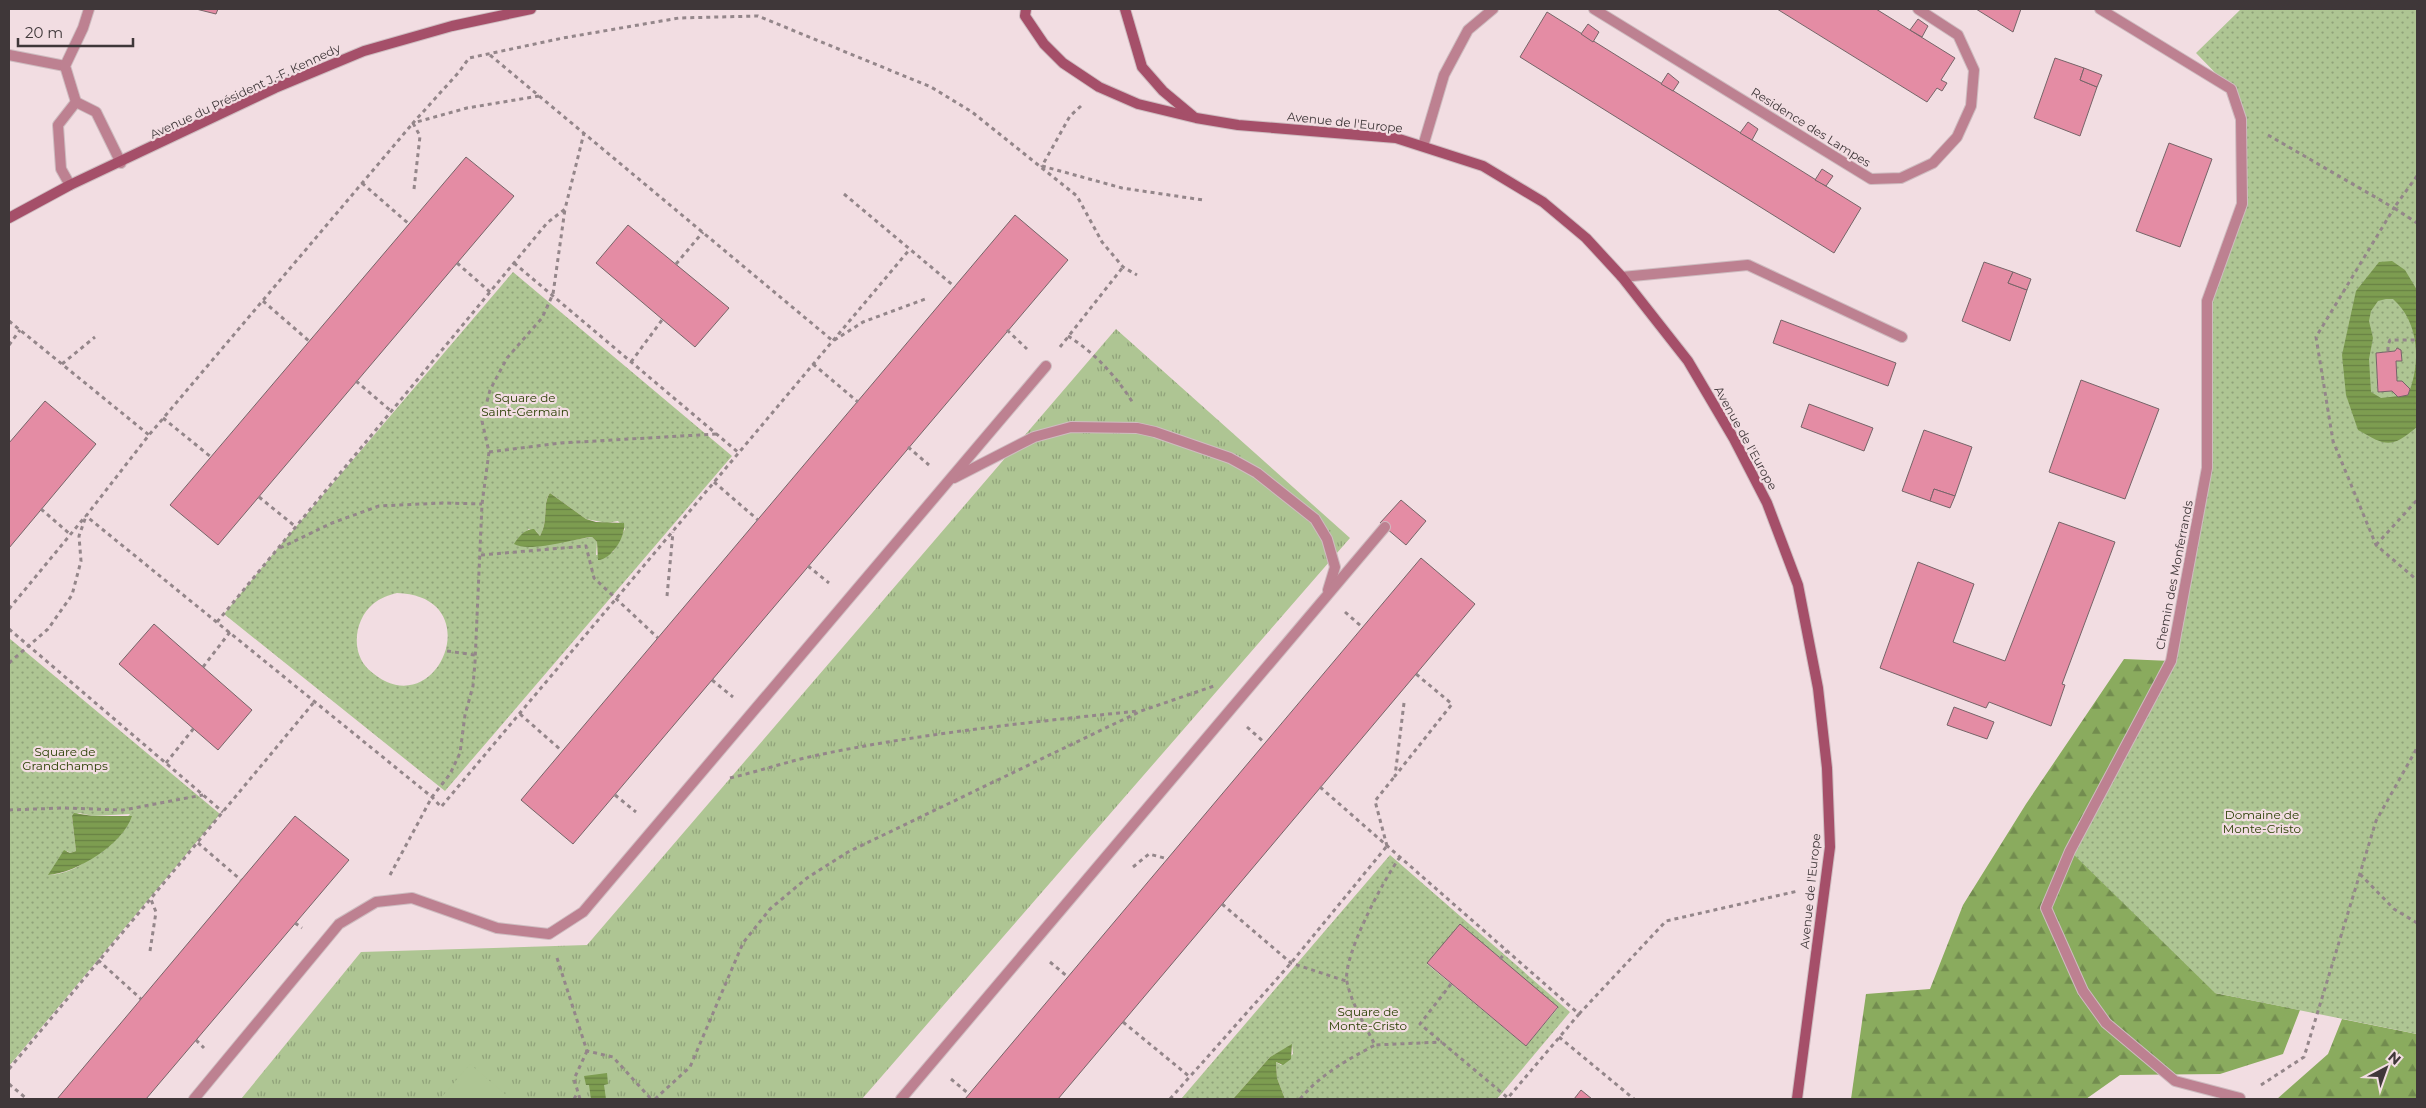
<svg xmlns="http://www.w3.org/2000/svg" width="2426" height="1108" font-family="Montserrat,sans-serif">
<defs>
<pattern id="grass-tufts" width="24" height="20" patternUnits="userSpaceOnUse" patternTransform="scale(1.25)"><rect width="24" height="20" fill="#aec593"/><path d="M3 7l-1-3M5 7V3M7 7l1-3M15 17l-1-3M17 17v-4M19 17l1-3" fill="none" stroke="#8fa179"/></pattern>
<pattern id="forest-firs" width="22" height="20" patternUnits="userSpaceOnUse" patternTransform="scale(1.25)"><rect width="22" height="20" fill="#8aab5e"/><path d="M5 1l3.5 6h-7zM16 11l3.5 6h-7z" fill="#728c4f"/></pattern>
<pattern id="garden-dots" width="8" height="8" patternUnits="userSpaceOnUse" patternTransform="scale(1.25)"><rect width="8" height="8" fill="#aec593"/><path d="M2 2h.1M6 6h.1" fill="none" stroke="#8fa179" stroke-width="1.8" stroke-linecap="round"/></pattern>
<pattern id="water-rules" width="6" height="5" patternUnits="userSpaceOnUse" patternTransform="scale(1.25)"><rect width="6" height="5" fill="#7d9d50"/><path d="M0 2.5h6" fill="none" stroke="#688143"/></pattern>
</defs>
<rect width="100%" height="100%" fill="#f2dde2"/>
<polygon fill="url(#grass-tufts)" points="1116,329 1350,538 862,1099 241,1099 361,952 587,945"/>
<g fill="url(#forest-firs)">
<polygon points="2124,659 2171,661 2215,993 2300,1010 2283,1054 2220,1074 2120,1075 2086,1099 1851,1099 1866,994 1930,989 1963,905 2026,804"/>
<polygon points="2342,1019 2417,1034 2417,1099 2277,1099 2328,1054"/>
</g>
<g fill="url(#garden-dots)" fill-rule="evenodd">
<path d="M 2241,9 L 2417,9 L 2417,1034 L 2215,993 L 2070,851 L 2171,661 L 2207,468 L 2207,301 L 2242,204 L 2241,120 L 2231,89 L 2196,53 ZM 2396,348 L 2401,350 L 2396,361 L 2397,381 L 2402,381 L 2410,389 L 2408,395 L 2398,397 L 2392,391 L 2378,392 L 2376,353 L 2395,351 Z"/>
<path d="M 513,272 L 732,456 L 445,791 L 224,614 L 277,549 ZM 550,493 L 586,519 L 607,523 L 618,521 L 625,529 L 613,552 L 596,555 L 597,542 L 592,537 L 554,543 L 524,533 L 529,529 L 536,531 L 540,536 C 549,520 542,503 550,493 ZM 397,593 C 493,596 435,732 368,669 C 350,651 355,619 373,604 C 380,598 389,595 397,593 Z"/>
<path d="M 9,638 L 220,814 L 9,1066 ZM 79,813 L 93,816 L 130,814 C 106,842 88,872 49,875 L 67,851 L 70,853 L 76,851 L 72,816 Z"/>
<path d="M 1390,855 L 1570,1012 L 1497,1099 L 1285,1099 L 1277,1078 L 1276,1062 L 1281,1065 L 1293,1054 L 1292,1045 L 1270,1057 L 1233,1099 L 1181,1099 ZM 1460,925 L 1558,1008 L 1526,1046 L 1427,964 Z"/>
</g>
<polygon fill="#aec593" points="470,1064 511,1099 440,1099"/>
<g fill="url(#water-rules)" fill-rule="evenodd">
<path d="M 2392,261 L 2405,270 L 2417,290 L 2417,427 C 2391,449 2386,446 2358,430 L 2346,395 L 2342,355 L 2356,291 L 2379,262 ZM 2386,299 L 2393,299 C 2420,323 2421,364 2408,395 L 2381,398 L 2371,392 L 2369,359 L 2373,338 L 2369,321 L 2371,311 L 2378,301 Z"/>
<path d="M 550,493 L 586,519 L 596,522 L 624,523 C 626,536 612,559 598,560 L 597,542 L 592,537 C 573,539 529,553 514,544 C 518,537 526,528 534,529 L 540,536 C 549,520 542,504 550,493 Z"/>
<path d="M 74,813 L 93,816 L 132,816 C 123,844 77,873 48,875 L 64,850 L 70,853 L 76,851 L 72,816 Z"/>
<polygon points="1292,1044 1291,1059 1283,1065 1276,1062 1277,1078 1285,1099 1233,1099 1270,1057"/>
<polygon points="607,1073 608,1084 604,1085 606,1099 591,1099 589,1085 586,1085 584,1076"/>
</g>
<g fill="#e48ca4" stroke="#766468">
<polygon points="196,9 218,9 216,14"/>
<polygon points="1777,9 1876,9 1955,58 1941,80 1947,83 1942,91 1937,88 1927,102"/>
<polygon points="1976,9 2021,9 2013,32"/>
<polygon points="1547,12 1861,208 1834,253 1520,57"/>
<polygon points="1918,19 1928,26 1922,37 1910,30"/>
<polygon points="1588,24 1599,32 1593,42 1581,34"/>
<polygon points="2055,58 2084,68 2080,80 2097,87 2080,136 2034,118"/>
<polygon points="2084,68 2102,75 2097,87 2080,80"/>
<polygon points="1668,73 1679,82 1673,91 1661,84"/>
<polygon points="1748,122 1758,129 1752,140 1740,133"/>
<polygon points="2169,143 2212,159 2180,247 2136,231"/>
<polygon points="466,157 514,196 218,545 170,505"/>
<polygon points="1822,169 1833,176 1826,186 1815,180"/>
<polygon points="1015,215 1068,260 573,844 521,800"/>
<polygon points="628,225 729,308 695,347 596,263"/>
<polygon points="1984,262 2013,272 2008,283 2027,290 2010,341 1962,321"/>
<polygon points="2013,272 2031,279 2027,290 2008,283"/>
<polygon points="1781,320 1896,363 1888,386 1773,343"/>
<polygon points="2397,348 2401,350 2402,361 2396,361 2397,381 2402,381 2410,389 2408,395 2398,397 2392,391 2378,392 2376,353 2395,351"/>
<polygon points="2081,380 2159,409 2125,499 2049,472"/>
<polygon points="45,401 96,444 9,548 9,443"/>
<polygon points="1809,404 1873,428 1864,451 1801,427"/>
<polygon points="1924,430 1972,447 1955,496 1934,489 1930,501 1902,491"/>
<polygon points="1934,489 1955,496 1950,508 1930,501"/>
<polygon points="1401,500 1426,521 1406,545 1380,523"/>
<polygon points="2059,522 2115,542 2062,684 2065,685 2051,726 1989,702 1986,708 1880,668 1918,562 1974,584 1953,642 2005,661"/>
<polygon points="1421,558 1475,604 1058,1099 965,1099"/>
<polygon points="154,624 252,710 218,750 119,664"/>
<polygon points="1954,707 1994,722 1987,739 1947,725"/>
<polygon points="295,816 349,860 146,1099 57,1099"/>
<polygon points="1460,924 1558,1007 1526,1046 1427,963"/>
<polygon points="1581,1090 1592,1099 1574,1099"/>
</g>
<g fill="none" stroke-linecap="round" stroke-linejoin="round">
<g stroke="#cebcc0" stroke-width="12">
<g id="lane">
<polyline points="1594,9 1871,179 1901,178 1933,163 1957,137 1971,106 1974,70 1958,35 1918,9"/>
<polyline points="2100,9 2231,89 2241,119 2242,204 2207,301 2207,468 2171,661 2070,851 2046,908 2083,991 2106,1023 2175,1081 2240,1098"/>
<polyline points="1423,146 1444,75 1468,30 1493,9"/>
<polyline points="1622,277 1748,265 1902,337"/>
<polyline points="954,478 1034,437 1071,427 1137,428 1155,432 1230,458 1257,473 1315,519 1327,539 1335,567 1328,590"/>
<polyline points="194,1099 339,924 376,902 412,898 497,928 549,934 583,912 1046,366"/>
<polyline points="901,1099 1385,527"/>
</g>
</g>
<g stroke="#cebcc0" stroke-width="12">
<g id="street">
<polyline points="9,55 65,66"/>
<polyline points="76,102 65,66 83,28 89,9"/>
<polyline points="70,185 61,169 58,125 76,102 96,112 121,163"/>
</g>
</g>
<g stroke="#cebcc0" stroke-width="12">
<g id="secondary">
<polyline points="1026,9 1025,16 1044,44 1063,63 1099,87 1138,104 1196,118 1238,125 1396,138 1483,166 1543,202 1586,238 1622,277 1688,361 1734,439 1767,503 1798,585 1818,688 1827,768 1830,847 1797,1099"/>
<polyline points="1125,9 1142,67 1163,91 1193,116"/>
<polyline points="9,218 70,185 275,88 364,51 452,26 531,9"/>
</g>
</g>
<g stroke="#94868a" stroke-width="3" stroke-dasharray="4 4" stroke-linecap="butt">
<polyline points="490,55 833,341 863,322 928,298"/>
<polyline points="539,96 467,108 413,123 459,72 469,58 563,38 679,18 758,16 931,87 972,112 1077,196 1102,242 1123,267 1137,275"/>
<polyline points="1081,106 1070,116 1042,166 1122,188 1203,200"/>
<polyline points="2268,135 2394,208 2316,337 2333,441 2376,545 2417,580"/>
<polyline points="2417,176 2394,208 2417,223"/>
<polyline points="362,183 409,224"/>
<polyline points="414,189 420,136 413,123 149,435 86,516 432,797 441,807 910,249"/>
<polyline points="844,194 955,287"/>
<polyline points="457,263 490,292"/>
<polyline points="514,263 739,453"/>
<polyline points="676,264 703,232"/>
<polyline points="263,301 309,341"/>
<polyline points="9,321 149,435"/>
<polyline points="1007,330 1027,349"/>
<path d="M 1068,336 C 1095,353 1116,376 1133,403"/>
<polyline points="9,345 20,330"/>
<polyline points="1060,347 1123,267"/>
<polyline points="2388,351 2388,345 2390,340 2417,340"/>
<polyline points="631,362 662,320"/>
<polyline points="62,364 95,337"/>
<polyline points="813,364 858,402"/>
<polyline points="356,381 391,411"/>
<polyline points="163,418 211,457"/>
<polyline points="908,447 929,465"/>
<polyline points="489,452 561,443 716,434"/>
<polyline points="714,482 758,520"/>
<polyline points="259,497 296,527"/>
<polyline points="41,509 71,535"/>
<polyline points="2376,545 2417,500"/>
<polyline points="280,548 332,523 379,506 443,503 482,504"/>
<polyline points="481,555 586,546 594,578 658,638"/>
<polyline points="808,566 829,583"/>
<polyline points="667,596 673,532"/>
<polyline points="9,609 84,518"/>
<polyline points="1345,612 1362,627"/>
<polyline points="217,622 547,223 565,209 584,133"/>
<polyline points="9,629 223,812"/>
<polyline points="447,651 475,655"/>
<polyline points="9,663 48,629 72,595 81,561 79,536 86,516"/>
<polyline points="203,667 230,632"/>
<polyline points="712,680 733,697"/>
<polyline points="1404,703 1395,776 1452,704 1416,674"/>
<polyline points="520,714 562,751"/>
<polyline points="1247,727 1265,743"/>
<polyline points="166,763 194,728"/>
<path d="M 730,778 C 760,771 789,761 818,755 C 924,733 1031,722 1138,711"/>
<polyline points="1320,787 1579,1014 1507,1099"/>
<polyline points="615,795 636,812"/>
<polyline points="9,810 63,808 123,810 203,795"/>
<polyline points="198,843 241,880"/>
<polyline points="1387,846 1375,801 1395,776"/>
<path d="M 1400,857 C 1384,879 1342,957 1347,982 C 1352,1005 1365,1025 1375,1045 L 1442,1042"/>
<polyline points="1133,867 1149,854 1168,859"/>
<polyline points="2360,874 2394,909 2417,923"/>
<polyline points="390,875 432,797 450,774 460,753 465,715 473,686 475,662 482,504 489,452 482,421 490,390 507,358 542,318 553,294 565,209"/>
<polyline points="1222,904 1291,963 1346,981"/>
<polyline points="295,923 302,928"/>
<polyline points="150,951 156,912 150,897"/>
<polyline points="557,958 587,1051 613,1057 651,1099"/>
<polyline points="1500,959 1507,951"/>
<polyline points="98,960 141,999"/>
<polyline points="1050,962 1068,977"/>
<polyline points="1451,984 1420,1024 1508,1098"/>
<polyline points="1579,1014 1666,921 1798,891"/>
<polyline points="1123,1022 1190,1077"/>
<polyline points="1559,1037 1634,1099"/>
<polyline points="196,1040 204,1048"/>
<polyline points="9,1069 315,701"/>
<polyline points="951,1079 969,1094"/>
<polyline points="9,1084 27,1099"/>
<polyline points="2261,1085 2304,1057 2376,821 2417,748"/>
<polyline points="574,1099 578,1092"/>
<polyline points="580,1099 574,1079 587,1051"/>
<polyline points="655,1099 690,1067 743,943 770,909 807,878 848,852 1141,711 1217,685"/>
<polyline points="1170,1099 1291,963 1387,846"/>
<path d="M 1300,1099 C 1321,1074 1347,1060 1375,1045"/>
</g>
<use href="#lane" stroke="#bd8191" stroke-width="10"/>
<use href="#street" stroke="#bd8191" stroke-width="10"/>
<use href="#secondary" stroke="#a54f69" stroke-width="10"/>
</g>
<g text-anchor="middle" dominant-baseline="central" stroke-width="4.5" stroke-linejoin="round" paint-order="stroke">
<g font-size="12" fill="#3f3739" stroke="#f2dde2">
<text transform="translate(245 91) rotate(-25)">Avenue du Président J.-F. Kennedy</text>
<text transform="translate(1345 122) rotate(6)">Avenue de l'Europe</text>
<text transform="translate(1811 127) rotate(32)">Residence des Lampes</text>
<text transform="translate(1746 438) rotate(61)">Avenue de l'Europe</text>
<text transform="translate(2174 575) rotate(-79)">Chemin des Monferrands</text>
<text transform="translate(1810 891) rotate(-84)">Avenue de l'Europe</text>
</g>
<g font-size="12" fill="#293e02" stroke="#f2dde2">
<text x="525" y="397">Square de<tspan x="525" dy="14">Saint-Germain</tspan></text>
<text x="65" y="751">Square de<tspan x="65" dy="14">Grandchamps</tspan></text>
<text x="2262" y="814">Domaine de<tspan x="2262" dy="14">Monte-Cristo</tspan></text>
<text x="1368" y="1011">Square de<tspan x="1368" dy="14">Monte-Cristo</tspan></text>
</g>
</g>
<rect width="2426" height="1108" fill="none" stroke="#3f3739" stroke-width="20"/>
<g transform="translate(2386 1068) rotate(41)" stroke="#f2dde2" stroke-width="4" paint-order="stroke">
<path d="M0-4L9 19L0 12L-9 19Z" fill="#3f3739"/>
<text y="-8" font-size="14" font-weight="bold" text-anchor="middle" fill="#3f3739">N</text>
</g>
<path d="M18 38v8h115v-8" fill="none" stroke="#3f3739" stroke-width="2.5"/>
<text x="25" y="38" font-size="15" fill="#3f3739" stroke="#f2dde2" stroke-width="4" paint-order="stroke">20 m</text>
</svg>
